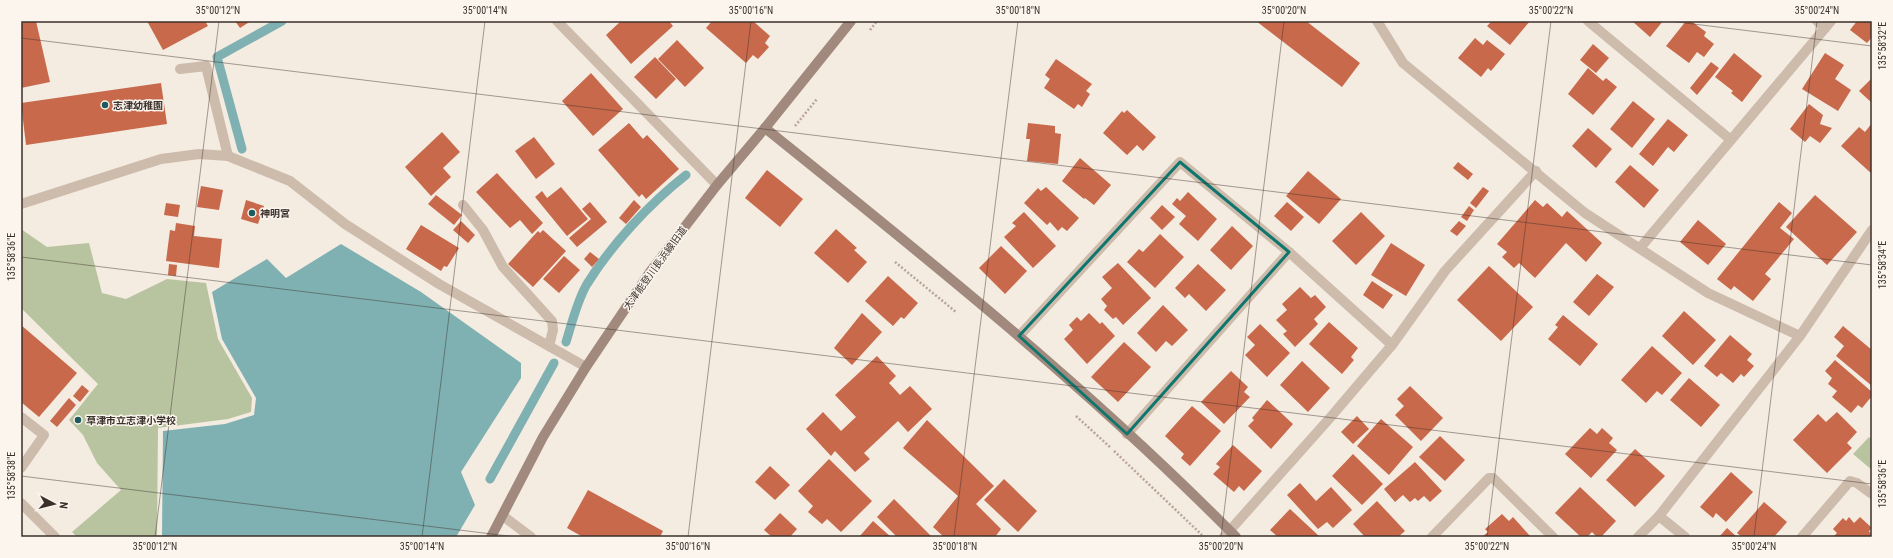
<svg xmlns="http://www.w3.org/2000/svg" width="1893" height="558" font-family="'Roboto Condensed','Noto Sans JP',sans-serif">
<rect width="100%" height="100%" fill="#f4ebe1"/>
<g fill="#b8c4a0">
<polygon points="21,229 47,247 89,243 102,293 126,299 167,279 206,283 218,339 252,398 251,412 228,419 158,428 157,537 77,537 72,532 121,490 97,463 83,435 69,420 98,384 21,308"/>
<polygon points="1869,437 1872,440 1872,470 1853,454"/>
</g>
<polygon fill="#7fb0b2" points="341,244 421,292 521,363 521,378 461,472 475,505 456,537 162,537 163,431 225,424 254,415 256,398 222,339 212,292 267,259 286,278"/>
<g fill="none" stroke-linecap="round" stroke-linejoin="round">
<g stroke="#7fb0b2" stroke-width="9">
<polyline points="242,149 217,57 282,21"/>
<path d="M 566,342 C 572,323 577,301 587,284 C 612,244 649,204 686,175"/>
<polyline points="490,479 554,363"/>
</g>
</g>
<g fill="#c8694b">
<polygon points="21,21 36,21 50,82 21,88"/>
<polygon points="147,21 205,21 208,26 163,50"/>
<polygon points="235,21 251,21 240,28"/>
<polygon points="621,21 669,21 673,26 631,64 606,35"/>
<polygon points="712,21 753,21 770,36 765,43 769,47 758,59 753,55 746,63 706,28"/>
<polygon points="1256,21 1306,21 1360,63 1342,87"/>
<polygon points="1492,21 1530,21 1510,45 1487,26"/>
<polygon points="1632,21 1663,21 1650,37"/>
<polygon points="1686,21 1691,21 1706,32 1704,36 1714,44 1704,57 1697,52 1689,63 1666,46"/>
<polygon points="1857,21 1872,21 1872,37 1867,43 1850,30"/>
<polygon points="1475,38 1483,45 1487,40 1505,54 1491,71 1488,68 1481,77 1458,58"/>
<polygon points="677,40 704,68 685,87 658,59"/>
<polygon points="1593,44 1609,58 1596,73 1580,60"/>
<polygon points="1734,53 1762,76 1742,102 1731,93 1733,91 1715,77"/>
<polygon points="1825,53 1844,65 1835,79 1851,90 1838,111 1802,89"/>
<polygon points="655,57 676,79 656,99 634,77"/>
<polygon points="1056,59 1092,84 1086,91 1090,94 1082,107 1078,104 1074,109 1044,88 1050,79 1045,75"/>
<polygon points="1711,62 1719,68 1697,95 1690,88"/>
<polygon points="1588,68 1603,81 1606,78 1617,87 1593,115 1568,94"/>
<polygon points="591,73 623,109 593,136 562,101"/>
<polygon points="1872,78 1872,103 1859,91"/>
<polygon points="161,83 167,124 26,145 21,103"/>
<polygon points="1633,101 1655,119 1632,148 1610,129"/>
<polygon points="1809,104 1823,115 1820,124 1832,128 1820,143 1810,136 1805,142 1790,129"/>
<polygon points="1127,110 1156,137 1143,151 1137,145 1127,155 1103,133 1122,111 1124,113"/>
<polygon points="1668,119 1688,135 1674,152 1668,147 1653,166 1639,154"/>
<polygon points="629,123 643,139 647,135 679,169 646,199 642,194 639,197 598,150"/>
<polygon points="1028,123 1055,126 1055,133 1061,134 1058,164 1027,161 1030,139 1026,139"/>
<polygon points="1872,123 1872,174 1841,146 1859,127 1865,132"/>
<polygon points="1588,128 1612,149 1596,168 1572,146"/>
<polygon points="442,132 460,152 443,168 451,177 431,196 405,167"/>
<polygon points="534,137 555,164 536,179 515,151"/>
<polygon points="1080,158 1111,185 1094,205 1085,198 1084,199 1062,181"/>
<polygon points="1458,162 1473,174 1468,180 1453,168"/>
<polygon points="1630,165 1659,190 1644,208 1615,182"/>
<polygon points="767,170 803,199 780,227 745,198"/>
<polygon points="1308,171 1341,199 1319,224 1286,196"/>
<polygon points="497,173 543,223 532,234 520,220 510,228 476,192"/>
<polygon points="201,186 223,190 219,210 197,207"/>
<polygon points="561,187 588,219 567,236 535,197 542,191 547,198"/>
<polygon points="1046,187 1079,218 1067,231 1062,227 1058,231 1050,222 1047,225 1024,203 1038,188 1041,191"/>
<polygon points="1483,187 1489,191 1476,208 1470,203"/>
<polygon points="1188,192 1217,219 1198,241 1179,224 1186,216 1172,204 1177,198 1180,201"/>
<polygon points="436,195 462,215 454,225 428,204"/>
<polygon points="1815,195 1857,232 1827,265 1786,227"/>
<polygon points="246,200 264,206 258,224 241,219"/>
<polygon points="634,200 641,207 626,224 619,218"/>
<polygon points="1535,200 1543,207 1547,203 1562,217 1567,211 1602,243 1586,262 1566,243 1535,278 1519,263 1514,268 1502,257 1507,252 1497,244"/>
<polygon points="590,202 607,222 577,247 569,238 591,219 582,209"/>
<polygon points="1287,202 1304,217 1291,231 1274,216"/>
<polygon points="1779,202 1792,213 1780,228 1794,239 1765,274 1771,279 1753,301 1734,286 1731,290 1717,279"/>
<polygon points="166,203 180,205 178,217 164,215"/>
<polygon points="1162,205 1175,217 1162,230 1150,218"/>
<polygon points="1469,206 1474,210 1467,221 1461,217"/>
<polygon points="1024,212 1056,246 1033,268 1004,237 1016,226 1012,223"/>
<polygon points="1361,212 1385,236 1356,265 1332,241"/>
<polygon points="1698,220 1726,244 1708,265 1680,242"/>
<polygon points="461,221 475,235 468,243 453,230"/>
<polygon points="1459,221 1466,226 1457,236 1450,231"/>
<polygon points="176,223 195,226 194,236 222,239 219,268 166,261 170,230 175,231"/>
<polygon points="421,225 459,248 447,267 444,266 441,271 406,249"/>
<polygon points="1232,226 1253,246 1231,270 1210,250"/>
<polygon points="836,229 857,248 854,250 867,262 848,283 814,253"/>
<polygon points="543,230 566,251 533,287 508,264 538,231 540,233"/>
<polygon points="1160,234 1184,257 1155,288 1127,262 1139,249 1143,252"/>
<polygon points="1391,243 1425,265 1406,296 1371,275"/>
<polygon points="1001,246 1027,271 1005,294 979,268"/>
<polygon points="590,252 599,259 592,267 584,259"/>
<polygon points="564,256 580,270 559,293 543,279"/>
<polygon points="1118,263 1151,298 1123,325 1116,317 1113,319 1104,310 1107,306 1101,299 1112,288 1102,277"/>
<polygon points="169,264 177,265 176,276 168,275"/>
<polygon points="1198,264 1226,290 1206,311 1189,294 1185,298 1175,288"/>
<polygon points="1489,266 1533,307 1501,341 1457,300"/>
<polygon points="1597,274 1614,287 1589,316 1573,302"/>
<polygon points="888,276 918,303 904,319 901,317 893,326 865,301"/>
<polygon points="1372,281 1393,295 1383,309 1363,295"/>
<polygon points="1300,287 1311,298 1315,295 1326,307 1314,319 1318,324 1295,347 1283,334 1287,331 1276,320 1287,310 1282,304"/>
<polygon points="1163,305 1188,330 1172,346 1166,341 1156,352 1137,333"/>
<polygon points="1684,311 1716,340 1693,365 1662,336"/>
<polygon points="862,313 882,332 852,365 834,348"/>
<polygon points="1089,313 1100,324 1102,322 1115,336 1087,364 1064,339 1073,330 1069,325 1077,317 1081,321"/>
<polygon points="1563,315 1598,344 1580,366 1548,339 1558,327 1555,325"/>
<polygon points="1329,322 1358,348 1351,357 1354,360 1342,374 1309,344"/>
<polygon points="1260,324 1290,353 1267,377 1245,355 1255,345 1247,337"/>
<polygon points="21,325 77,373 39,417 21,402"/>
<polygon points="1843,326 1872,350 1872,386 1836,356 1844,346 1834,337"/>
<polygon points="1730,335 1752,354 1747,360 1754,366 1744,377 1741,374 1733,383 1721,373 1717,377 1704,366"/>
<polygon points="1124,342 1151,367 1118,402 1091,377"/>
<polygon points="1652,346 1682,373 1662,395 1657,391 1646,403 1621,380"/>
<polygon points="877,356 896,376 889,383 900,395 910,386 932,409 908,432 898,421 864,453 870,459 855,472 835,451 831,456 806,429 823,412 841,431 856,417 835,395"/>
<polygon points="1835,360 1872,392 1872,396 1862,408 1858,405 1851,413 1832,397 1837,391 1828,384 1832,378 1825,371"/>
<polygon points="1302,361 1330,388 1308,412 1280,385"/>
<polygon points="1231,371 1248,387 1244,392 1250,397 1224,424 1201,402"/>
<polygon points="1689,378 1720,405 1701,427 1670,400"/>
<polygon points="82,385 89,391 80,402 73,396"/>
<polygon points="1410,386 1443,418 1421,441 1395,415 1404,406 1397,399"/>
<polygon points="69,398 76,405 57,427 50,421"/>
<polygon points="1267,400 1293,424 1271,449 1248,426 1254,420 1252,418"/>
<polygon points="1192,406 1221,431 1190,466 1181,458 1184,454 1165,436"/>
<polygon points="1837,412 1857,432 1847,443 1852,448 1827,473 1793,440 1818,414 1826,422"/>
<polygon points="1357,416 1369,429 1353,444 1341,432"/>
<polygon points="1381,419 1413,447 1389,475 1357,446"/>
<polygon points="927,420 994,486 976,504 1001,529 995,537 944,537 933,527 958,496 903,448"/>
<polygon points="1590,428 1597,434 1602,428 1613,438 1609,443 1617,450 1591,478 1565,454"/>
<polygon points="1440,436 1465,460 1445,481 1419,457"/>
<polygon points="1233,445 1262,471 1244,491 1239,486 1234,492 1213,474 1220,467 1216,464"/>
<polygon points="1635,449 1665,476 1635,507 1606,480"/>
<polygon points="1353,454 1383,484 1362,505 1332,476"/>
<polygon points="829,459 872,501 841,532 827,519 822,524 808,512 813,506 798,491"/>
<polygon points="1415,462 1442,491 1430,502 1424,496 1418,501 1415,498 1410,502 1403,495 1395,502 1384,489"/>
<polygon points="770,466 790,485 775,500 755,482"/>
<polygon points="1731,472 1753,492 1726,522 1716,513 1713,518 1700,507"/>
<polygon points="1004,479 1037,511 1018,532 984,500"/>
<polygon points="1300,483 1316,501 1331,487 1352,510 1333,528 1327,522 1318,529 1287,495"/>
<polygon points="1580,487 1616,521 1601,537 1597,537 1592,532 1587,537 1581,537 1555,513"/>
<polygon points="588,490 663,531 660,537 583,537 567,528"/>
<polygon points="894,499 932,537 897,537 877,517"/>
<polygon points="1377,501 1405,531 1398,537 1365,537 1353,524"/>
<polygon points="1764,502 1787,522 1774,537 1742,537 1737,533"/>
<polygon points="1290,509 1320,537 1278,537 1270,530"/>
<polygon points="780,513 797,529 790,537 772,537 764,530"/>
<polygon points="1502,514 1509,521 1513,517 1530,536 1482,537 1488,532 1485,529"/>
<polygon points="1849,517 1854,523 1860,517 1872,528 1869,531 1872,537 1833,537 1837,533 1833,529 1843,518 1846,521"/>
<polygon points="873,521 891,537 859,537"/>
<polygon points="1727,528 1737,537 1719,537"/>
</g>
<g fill="none" stroke-linecap="round" stroke-linejoin="round">
<g stroke="#b9a596" stroke-width="2.5" stroke-dasharray="2 2" stroke-linecap="butt">
<polyline points="870,30 877,21"/>
<polyline points="795,126 817,99"/>
<polyline points="895,262 956,312"/>
<polyline points="1076,416 1111,448"/>
<polyline points="1114,451 1202,535"/>
</g>
<g stroke="#cdbbac" stroke-width="10">
<polyline points="180,69 206,66 228,156"/>
<polyline points="21,417 44,435 21,468"/>
<polyline points="21,503 55,537"/>
</g>
<g stroke="#cdbbac" stroke-width="10">
<polyline points="557,21 717,185"/>
<polyline points="1377,21 1403,63 1585,213 1708,293 1800,336"/>
<polyline points="1588,21 1731,140"/>
<polyline points="1817,21 1825,28"/>
<polyline points="21,204 161,159 199,154 228,156 290,181 345,224 439,284 586,367"/>
<polyline points="463,205 483,230 503,267 552,321 553,330 549,346"/>
<polyline points="1640,248 1831,21"/>
<polyline points="1019,336 1180,162 1289,252 1392,345"/>
<polyline points="1127,434 1289,252"/>
<polyline points="503,516 531,537"/>
<polyline points="1659,516 1685,537"/>
<polyline points="1224,537 1329,419 1392,345 1445,271 1536,171"/>
<polyline points="1432,537 1489,478 1493,478 1553,537"/>
<polyline points="1638,537 1659,516 1800,336 1872,230"/>
<polyline points="1802,537 1850,481 1857,483 1872,494"/>
</g>
<g stroke="#a18a7d" stroke-width="10">
<path d="M 765,128 C 927,258 1090,389 1236,537"/>
<polyline points="491,537 543,437 586,367 650,272 717,185 765,128 851,21"/>
</g>
</g>
<path fill="none" stroke="#0f766e" stroke-width="3" stroke-linejoin="round" d="M 1180,162 L 1289,252 L 1127,434 L 1019,336 Z"/>
<path fill="none" stroke="#3b302b" stroke-width="1" stroke-opacity="0.45" d="M 1669,21 L 1872,46M 21,38 L 1872,265M 21,257 L 1872,484M 21,476 L 516,537M 155,537 L 219,21M 422,537 L 485,21M 688,537 L 751,21M 954,537 L 1018,21M 1221,537 L 1284,21M 1487,537 L 1551,21M 1754,537 L 1817,21"/>
<g fill="#1f5a5e" stroke="#fbf5ee" stroke-width="1.5">
<circle cx="105" cy="105" r="4"/>
<circle cx="252" cy="213" r="4"/>
<circle cx="78" cy="420" r="4"/>
</g>
<g text-anchor="middle" dominant-baseline="central" stroke-width="3" stroke-linejoin="round" paint-order="stroke">
<g font-size="10" font-weight="bold" fill="#3b302b" stroke="#fbf5ee" text-anchor="start">
<text x="113" y="105">志津幼稚園</text>
<text x="260" y="213">神明宮</text>
<text x="86" y="420">草津市立志津小学校</text>
</g>
<g font-size="10" fill="#3b302b" stroke="#fbf5ee">
<text transform="translate(655 268) rotate(-54)">大津能登川長浜線旧道</text>
</g>
</g>
<rect width="1893" height="558" fill="none" stroke="#fbf5ee" stroke-width="44"/>
<g transform="translate(54 504) rotate(97)" stroke="#fbf5ee" stroke-width="3" paint-order="stroke">
<path d="M0-3L7 15L0 10L-7 15Z" fill="#3b302b"/>
<text y="-6" font-size="11" font-weight="bold" text-anchor="middle" fill="#3b302b">N</text>
</g>
<rect x="22" y="22" width="1849" height="514" fill="none" stroke="#3b302b" stroke-width="1.5"/>
<g font-size="10" text-anchor="middle" fill="#3b302b">
<text x="218" y="14">35°00'12"N</text>
<text x="485" y="14">35°00'14"N</text>
<text x="751" y="14">35°00'16"N</text>
<text x="1018" y="14">35°00'18"N</text>
<text x="1284" y="14">35°00'20"N</text>
<text x="1551" y="14">35°00'22"N</text>
<text x="1817" y="14">35°00'24"N</text>
<text transform="translate(1882 46) rotate(-90)" y="4">135°58'32"E</text>
<text transform="translate(11 257) rotate(-90)" y="4">135°58'36"E</text>
<text transform="translate(1882 265) rotate(-90)" y="4">135°58'34"E</text>
<text transform="translate(11 476) rotate(-90)" y="4">135°58'38"E</text>
<text transform="translate(1882 484) rotate(-90)" y="4">135°58'36"E</text>
<text x="155" y="550">35°00'12"N</text>
<text x="422" y="550">35°00'14"N</text>
<text x="688" y="550">35°00'16"N</text>
<text x="955" y="550">35°00'18"N</text>
<text x="1221" y="550">35°00'20"N</text>
<text x="1487" y="550">35°00'22"N</text>
<text x="1754" y="550">35°00'24"N</text>
</g>
</svg>
